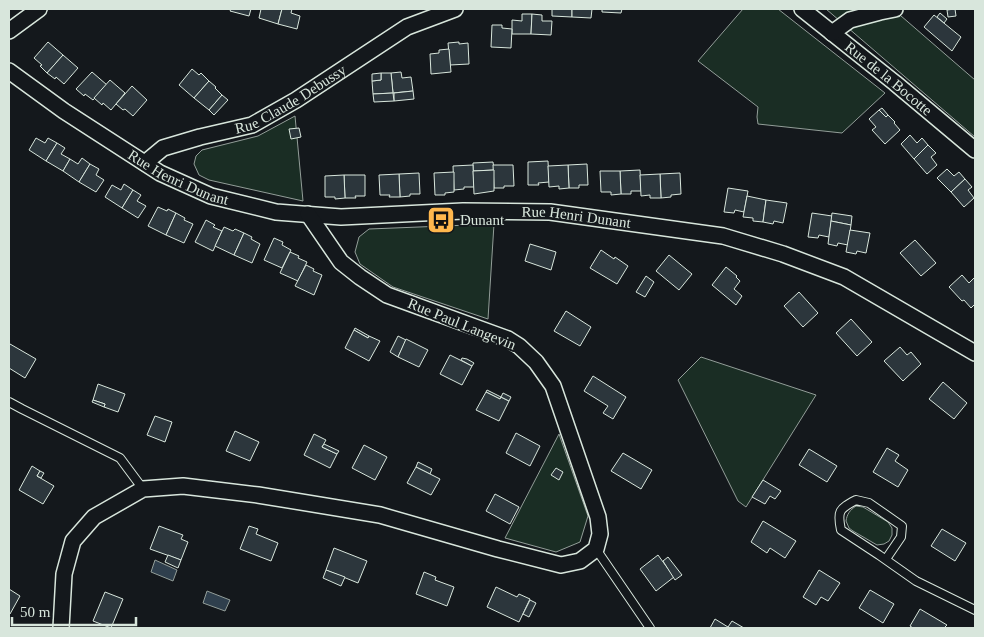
<svg xmlns="http://www.w3.org/2000/svg" width="984" height="637" font-family="'Times New Roman',serif">
<rect width="100%" height="100%" fill="#14181c"/>
<g fill="#1a2d24" stroke="#939e99">
<polygon points="743,9 778,9 885,93 842,133 758,124 757,117 758,107 698,61"/>
<polygon points="826,9 893,9 975,80 975,137"/>
<polygon points="295,116 303,201 209,180 199,175 194,164 196,156 202,150 258,136"/>
<polygon points="494,224 488,319 393,287 360,264 355,252 359,237 369,229"/>
<polygon points="701,357 816,395 746,507 738,501 678,380"/>
<polygon points="559,434 588,516 580,542 556,552 505,538"/>
<path d="M 856,506 L 863,507 L 888,522 L 892,528 L 892,535 L 889,541 L 884,544 L 877,545 L 853,531 L 849,528 L 846,521 C 847,514 850,510 856,506 Z"/>
</g>
<g fill="#2f3f4d" stroke="#939e99">
<polygon points="155,560 177,570 173,581 151,572"/>
<polygon points="207,591 230,600 225,611 203,603"/>
</g>
<g fill="#2c363c" stroke="#d8e6dc">
<polygon points="231,9 251,9 249,16 230,11"/>
<polygon points="261,9 282,9 278,24 259,18"/>
<polygon points="282,9 292,9 291,13 300,16 297,29 278,24"/>
<polygon points="552,9 572,9 572,17 552,16"/>
<polygon points="572,9 592,9 591,18 572,17"/>
<polygon points="602,9 622,9 621,13 602,12"/>
<polygon points="955,9 956,16 948,17 947,10"/>
<polygon points="940,13 947,19 944,23 937,17"/>
<polygon points="522,14 532,14 531,34 512,34 512,20 522,21"/>
<polygon points="532,14 542,15 542,21 552,21 551,35 531,34"/>
<polygon points="934,15 961,37 952,51 924,27"/>
<polygon points="492,25 502,25 502,28 512,29 511,48 491,47"/>
<polygon points="48,42 63,55 47,73 40,66 42,65 34,58"/>
<polygon points="459,42 459,44 468,43 469,64 450,65 448,43"/>
<polygon points="449,49 451,72 431,74 430,54 439,53 439,50"/>
<polygon points="63,55 78,68 64,84 56,77 55,79 47,73"/>
<polygon points="192,69 199,75 201,73 209,81 194,98 179,85"/>
<polygon points="92,72 107,85 93,100 85,94 84,96 76,89"/>
<polygon points="401,72 402,78 411,77 413,91 393,93 391,73"/>
<polygon points="381,73 391,73 393,93 373,94 372,81 381,80"/>
<polygon points="381,73 381,80 372,81 372,74"/>
<polygon points="110,80 125,93 111,110 103,103 102,105 94,98"/>
<polygon points="209,81 216,87 215,88 222,95 209,110 194,98"/>
<polygon points="132,86 147,100 133,116 125,109 123,110 116,104"/>
<polygon points="413,91 414,99 394,101 394,93"/>
<polygon points="393,93 394,101 374,102 373,94"/>
<polygon points="222,95 228,100 214,115 209,110"/>
<polygon points="882,108 888,115 886,117 879,110"/>
<polygon points="879,110 886,117 888,115 895,122 894,123 900,130 885,144 872,130 876,127 869,119"/>
<polygon points="299,128 301,137 291,139 289,129"/>
<polygon points="910,135 917,143 922,138 928,145 914,159 901,144"/>
<polygon points="36,138 45,143 48,138 57,143 46,161 29,150"/>
<polygon points="57,143 65,148 61,154 70,159 63,171 46,161"/>
<polygon points="928,145 936,153 931,157 937,165 927,174 914,159"/>
<polygon points="82,158 90,164 79,182 63,171 70,159 78,164"/>
<polygon points="548,161 549,182 538,183 539,185 528,185 528,162"/>
<polygon points="493,162 494,170 473,171 473,163"/>
<polygon points="90,164 99,169 96,175 104,180 96,192 79,182"/>
<polygon points="587,164 588,185 579,185 579,188 569,188 568,165"/>
<polygon points="473,165 474,187 464,187 464,189 454,190 453,166"/>
<polygon points="493,165 513,165 514,186 504,186 504,188 494,188"/>
<polygon points="568,165 569,188 559,189 559,186 549,187 548,166"/>
<polygon points="947,169 954,176 959,172 965,179 951,192 937,178"/>
<polygon points="494,170 494,191 474,194 473,171"/>
<polygon points="640,170 641,191 631,191 631,194 621,194 620,171"/>
<polygon points="600,171 620,171 621,194 611,195 611,192 601,192"/>
<polygon points="454,172 454,192 445,193 445,195 435,195 434,173"/>
<polygon points="419,173 420,194 410,194 410,196 400,197 399,174"/>
<polygon points="680,173 681,194 671,195 671,197 661,198 660,174"/>
<polygon points="399,174 400,197 389,197 390,195 380,195 379,175"/>
<polygon points="660,174 661,198 650,198 650,195 641,196 640,175"/>
<polygon points="344,175 365,175 365,196 355,196 356,198 345,198"/>
<polygon points="344,175 345,198 335,199 335,197 325,197 325,176"/>
<polygon points="965,179 972,187 968,190 974,198 964,207 951,192"/>
<polygon points="124,184 133,190 122,208 105,197 112,185 121,190"/>
<polygon points="728,188 748,191 744,212 735,210 734,213 724,212"/>
<polygon points="133,190 141,195 137,201 146,206 138,218 122,208"/>
<polygon points="747,196 766,200 763,222 753,221 753,218 743,217"/>
<polygon points="766,200 787,203 783,223 774,221 773,224 763,222"/>
<polygon points="158,207 167,211 168,209 176,213 166,235 148,226"/>
<polygon points="176,213 185,218 184,220 193,224 184,243 166,235"/>
<polygon points="812,213 832,216 829,237 819,235 818,238 808,237"/>
<polygon points="832,213 852,216 851,225 831,221"/>
<polygon points="206,220 215,225 213,227 222,231 213,251 195,242"/>
<polygon points="831,221 851,225 848,245 838,243 837,246 828,244"/>
<polygon points="224,227 233,231 235,229 244,233 234,255 215,246"/>
<polygon points="850,230 870,233 866,253 857,251 856,254 846,252"/>
<polygon points="244,233 252,237 251,239 260,244 252,263 234,255"/>
<polygon points="274,238 283,242 282,245 291,250 282,268 264,260"/>
<polygon points="915,240 936,263 921,276 900,253"/>
<polygon points="530,244 556,252 551,270 525,261"/>
<polygon points="601,250 614,259 615,257 628,266 617,284 590,268"/>
<polygon points="290,252 299,256 298,258 307,262 298,281 280,273"/>
<polygon points="669,255 692,274 679,290 656,271"/>
<polygon points="306,265 314,269 313,271 322,275 314,295 295,286"/>
<polygon points="726,267 737,276 736,277 740,281 734,289 742,296 736,305 712,285"/>
<polygon points="962,275 969,283 974,278 975,280 975,304 971,308 964,300 962,301 949,287"/>
<polygon points="646,276 654,282 645,297 636,292"/>
<polygon points="799,292 818,313 803,327 784,306"/>
<polygon points="566,311 591,327 580,346 554,331"/>
<polygon points="851,319 872,342 857,356 836,333"/>
<polygon points="355,328 369,336 368,338 354,330"/>
<polygon points="354,330 368,338 369,336 380,341 369,361 345,348"/>
<polygon points="398,336 406,340 398,357 390,352"/>
<polygon points="406,339 428,350 419,367 398,357"/>
<polygon points="10,344 36,359 25,378 9,368 9,346"/>
<polygon points="900,347 907,355 911,352 921,364 903,381 884,361"/>
<polygon points="450,355 472,366 462,385 440,374"/>
<polygon points="462,358 467,359 474,363 472,366 461,360"/>
<polygon points="593,376 626,397 613,419 603,413 608,406 584,391"/>
<polygon points="943,382 967,403 954,419 929,399"/>
<polygon points="98,384 125,394 118,412 104,407 105,404 93,400"/>
<polygon points="487,390 501,397 500,399 486,392"/>
<polygon points="486,392 500,399 501,397 509,401 499,421 476,410"/>
<polygon points="503,393 511,397 509,401 501,397"/>
<polygon points="93,400 105,404 104,407 92,402"/>
<polygon points="155,416 172,422 165,442 147,435"/>
<polygon points="235,431 259,442 250,461 226,451"/>
<polygon points="516,433 540,446 530,466 506,453"/>
<polygon points="314,434 326,440 322,447 337,454 330,468 304,455"/>
<polygon points="324,444 339,451 337,454 322,447"/>
<polygon points="364,445 387,457 375,480 352,468"/>
<polygon points="887,448 899,455 895,461 908,470 898,487 873,472"/>
<polygon points="809,449 837,466 827,482 799,465"/>
<polygon points="623,453 652,470 641,489 611,471"/>
<polygon points="418,462 432,469 430,474 416,467"/>
<polygon points="32,466 40,471 37,476 54,486 43,504 19,490"/>
<polygon points="416,467 440,479 431,495 407,483"/>
<polygon points="556,468 563,472 559,480 551,475"/>
<polygon points="40,471 44,473 41,478 37,476"/>
<polygon points="763,480 781,491 775,499 770,496 765,504 752,497"/>
<polygon points="495,494 519,507 510,524 486,511"/>
<polygon points="763,521 796,541 785,558 770,548 767,553 751,542"/>
<polygon points="159,526 183,535 181,539 188,542 181,560 150,549"/>
<polygon points="249,526 258,529 256,534 278,543 271,561 240,549"/>
<polygon points="942,529 966,543 955,561 931,546"/>
<polygon points="334,548 367,561 358,583 326,570"/>
<polygon points="168,555 181,560 178,568 165,562"/>
<polygon points="658,555 674,577 656,591 640,569"/>
<polygon points="668,557 682,575 675,580 663,561"/>
<polygon points="326,570 345,577 341,586 323,578"/>
<polygon points="819,570 840,583 828,601 821,597 816,605 803,597"/>
<polygon points="424,572 436,577 435,580 454,587 447,606 416,594"/>
<polygon points="496,587 517,597 519,594 530,599 519,622 487,607"/>
<polygon points="9,589 20,596 10,614 9,614"/>
<polygon points="870,590 894,604 883,623 859,608"/>
<polygon points="105,592 123,599 111,628 93,621"/>
<polygon points="530,600 536,603 529,617 523,614"/>
<polygon points="920,609 947,625 944,628 913,628 910,626"/>
<polygon points="715,619 728,627 730,628 710,628"/>
<polygon points="732,621 744,628 730,628 728,627"/>
</g>
<g fill="none" stroke-linecap="round" stroke-linejoin="round">
<g stroke="#d8e6dc" stroke-width="10">
<g id="lane">
<polyline points="9,402 22,409 120,458 143,489"/>
<polyline points="596,549 650,628"/>
<path d="M 886,559 L 901,537 L 902,526 L 869,503 L 856,500 C 839,509 837,511 841,530 L 879,555 L 916,581 L 975,610"/>
</g>
</g>
<g stroke="#d8e6dc" stroke-width="18">
<g id="street">
<path id="s1" d="M 802,9 L 895,83 L 975,150"/>
<polyline points="9,31 39,9"/>
<polyline points="832,33 850,20 880,12 895,9"/>
<path id="s2" d="M 9,71 L 64,111 L 160,173 L 211,196 L 276,212 L 341,217 L 463,211 L 550,212 L 723,236 L 783,254 L 844,277 L 975,353"/>
<path id="s3" d="M 145,163 L 163,148 L 200,137 L 252,125 L 296,100 L 407,27 L 455,9"/>
<polyline points="61,628 64,574 73,541 94,517 143,489 183,486 258,495 380,515 498,549 561,565 580,561 596,549 600,534 598,517 553,386 536,362 519,346 508,339 387,295 360,277 341,262 308,214"/>
</g>
</g>
<use href="#lane" stroke="#14181c" stroke-width="8"/>
<use href="#street" stroke="#14181c" stroke-width="15"/>
</g>
<defs>
<g id="bus-square" transform="scale(1.4375)"><rect x="-9" y="-9" width="18" height="18" rx="4" fill="#ffb74d" stroke="#14181c"/><path d="M-5-6H5V4H4V6H2V4H-2V6H-4V4H-5ZM-3.5-4V0h7V-4ZM-3.5 1.2v1.5H-2V1.2ZM2 1.2v1.5H3.5V1.2Z" fill="#111"/></g>
</defs>
<g fill-rule="evenodd">
<use href="#bus-square" x="441" y="220"/>
</g>
<g text-anchor="middle" dominant-baseline="central" stroke-width="4" stroke-linejoin="round" paint-order="stroke">
<g font-size="15" fill="#d8e6dc" stroke="#14181c">
<text stroke="none"><textPath href="#s1" startOffset="111">Rue de la Bocotte</textPath></text>
<text stroke="none"><textPath href="#s3" startOffset="161">Rue Claude Debussy</textPath></text>
<text stroke="none"><textPath href="#s2" startOffset="201">Rue Henri Dunant</textPath></text>
<text stroke="none"><textPath href="#s2" startOffset="606">Rue Henri Dunant</textPath></text>
<text transform="translate(462 324) rotate(22)">Rue Paul Langevin</text>
</g>
<g font-size="15" fill="#d8e6dc" stroke="#14181c" text-anchor="start">
<text x="460" y="220">Dunant</text>
</g>
</g>
<rect width="984" height="637" fill="none" stroke="#d8e6dc" stroke-width="20"/>
<path d="M12 617v8h124v-8" fill="none" stroke="#d8e6dc" stroke-width="2.5"/>
<text x="20" y="617" font-size="15" fill="#d8e6dc" stroke="#14181c" stroke-width="4" paint-order="stroke">50 m</text>
</svg>
